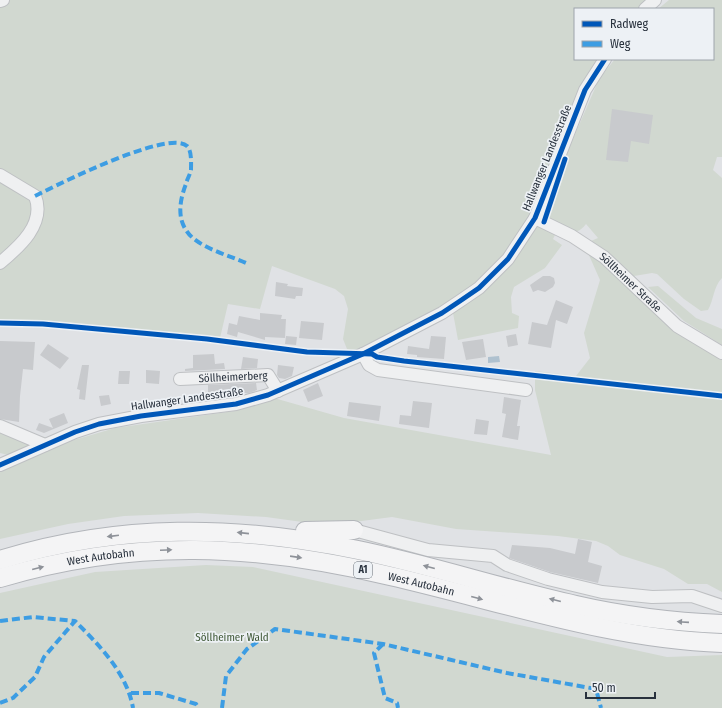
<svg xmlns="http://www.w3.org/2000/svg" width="722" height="708" font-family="'Fira Sans Condensed',sans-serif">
<rect width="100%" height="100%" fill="#e0e2e5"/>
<g fill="#d1d8d0">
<path d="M 0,0 L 648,0 L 639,9 L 575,9 L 575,59 L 599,59 L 576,100 L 561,135 L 573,139 L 599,79 L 615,59 L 713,59 L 713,9 L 658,9 L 669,0 L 722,0 L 722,157 L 717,157 L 713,170 L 722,178 L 722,278 C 713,287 714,300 708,310 L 701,311 L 684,299 L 657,274 L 652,273 L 634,276 L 682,323 L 722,348 L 722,592 L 707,584 L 688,584 L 664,569 L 620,555 L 608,546 L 596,541 L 558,536 L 456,529 L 392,517 L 354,522 L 317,524 L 266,517 L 198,513 L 124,516 L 68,524 L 0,539 L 0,471 L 64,443 L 115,428 L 234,411 L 274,398 L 344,418 L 551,455 L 535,390 L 535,371 L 576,376 L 590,358 L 584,333 L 600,280 L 588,253 L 591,241 L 598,238 L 586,224 C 578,235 569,233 556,233 L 553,239 L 562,245 L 545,268 L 514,287 L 511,297 L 512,313 L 519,316 L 518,328 L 458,340 L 451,302 L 360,350 L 353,351 L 347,349 L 343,339 L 348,309 L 344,296 L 335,289 L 272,266 L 260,309 L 228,304 L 220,338 L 0,321 Z"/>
<polygon points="658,286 696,318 722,329 722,345 684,321 648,287"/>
<polygon points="0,430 32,444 8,455 0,453"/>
<polygon points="206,565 253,567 667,657 722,655 722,708 0,708 0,593 95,572"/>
</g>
<polygon fill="#afc1cf" points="499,356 500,362 488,363 488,357"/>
<g fill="#c8cacd">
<polygon points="612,109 653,115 649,144 631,141 628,162 606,160"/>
<polygon points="543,276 550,276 554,278 555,283 553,287 545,292 538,290 533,292 530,285"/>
<polygon points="276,282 288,284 287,286 303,288 302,296 296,296 295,299 275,296"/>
<polygon points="556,300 573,307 567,324 556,320 551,348 528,344 532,322 547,325"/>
<polygon points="260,313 282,315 281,319 286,319 285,338 265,337 265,340 238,332 237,337 227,334 229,323 237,325 239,316 260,320"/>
<polygon points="301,321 324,323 322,340 299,338"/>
<polygon points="516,334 518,345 508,347 506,336"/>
<polygon points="286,336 297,337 296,345 285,344"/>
<polygon points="431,336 446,337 444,359 417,357 417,355 407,354 408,346 429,349"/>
<polygon points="483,339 486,357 466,360 462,342"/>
<polygon points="0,341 35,342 33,370 23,369 20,396 19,422 0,419"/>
<polygon points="48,344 69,358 60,369 40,355"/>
<polygon points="214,354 215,364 224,363 225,369 185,371 185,369 193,368 193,355"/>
<polygon points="243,357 258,359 257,368 241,369"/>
<polygon points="82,365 89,365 85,400 79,399 80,390 77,389"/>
<polygon points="278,365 294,367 292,376 285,379 279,378 277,375"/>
<polygon points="146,370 160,371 159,384 146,383"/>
<polygon points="119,371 130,371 129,384 118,384"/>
<polygon points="256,383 257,390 249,393 208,394 208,385"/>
<polygon points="318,383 323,396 308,402 303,390"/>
<polygon points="109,395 111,404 101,406 99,396"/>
<polygon points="504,397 521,400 517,426 520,426 518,440 502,437 506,414 502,413"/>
<polygon points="413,401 432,403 429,428 399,424 400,415 411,416"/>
<polygon points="349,402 381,406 379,421 347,416"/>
<polygon points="64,413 68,423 44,433 36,430 39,423 53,428 49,419"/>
<polygon points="476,419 489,421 487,435 474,434"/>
<polygon points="578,539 592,542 588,562 602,566 598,583 550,572 509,558 512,545 550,548 575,554"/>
</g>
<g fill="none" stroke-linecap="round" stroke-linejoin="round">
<g stroke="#bec0c3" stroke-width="14">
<g id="minor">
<polyline points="0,1 3,0"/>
<polyline points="645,9 655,0"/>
<path d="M 0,175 L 35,196 C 46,224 19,247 0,263"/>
<path id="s1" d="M 535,218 L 572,236 L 604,257 L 677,326 L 722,353"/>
<polyline points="363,354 369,365 378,370 526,390"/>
<path id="s2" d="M 180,379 L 268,375 L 278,391"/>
<polyline points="0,426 45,445"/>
<polyline points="0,465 75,432 99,424 141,416 236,404 268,395 363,354 442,313 460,301 479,288 508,259 535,218 585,90 605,59"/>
<polyline points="354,530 428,550 493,556 507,565 548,579 602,592 652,597 692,596 722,606"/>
</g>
</g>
<g stroke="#b2b5ba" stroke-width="20">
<g id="highway">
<polyline points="305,531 354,530"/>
<path d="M 0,560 C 118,523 237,525 358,550 C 431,565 503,589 576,605 C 624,616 673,622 722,624"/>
<path id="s3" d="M 0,578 C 135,538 254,544 390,576 C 500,601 607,639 722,643"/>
</g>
</g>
<use href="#minor" stroke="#eff0f1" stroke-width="12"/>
<use href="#highway" stroke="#f4f4f5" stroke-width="18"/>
<g stroke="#3d9de3" stroke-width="4" stroke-dasharray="8 4" stroke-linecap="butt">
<path d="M 35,196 C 57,185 168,129 187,146 C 192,151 191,163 191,170 C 190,175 187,179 186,184 C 180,199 177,217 186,230 C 196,247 228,255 246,263"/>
<polyline points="0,621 33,617 75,621"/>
<polyline points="383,644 374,653 385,698 397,703 398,708"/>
<polyline points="131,693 159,693 196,704 199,708"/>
<path d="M 0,703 L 13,698 L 35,677 L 44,657 L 75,621 C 99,645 127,673 133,708"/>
<polyline points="222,708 226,676 247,649 275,629 383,644 507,673 596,689 601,708"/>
</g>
<g stroke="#edf1f5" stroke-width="8">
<g id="cycleway">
<polyline points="544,222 565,159"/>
<polyline points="0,323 43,324 207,339 307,352 372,354 377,357 404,361 722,396"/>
<polyline points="0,465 75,432 99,424 141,416 236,404 268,395 363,354 442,313 460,301 479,288 508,259 535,218 585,90 605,59"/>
</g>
</g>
<use href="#cycleway" stroke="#0057b8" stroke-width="5"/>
</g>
<defs><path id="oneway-solid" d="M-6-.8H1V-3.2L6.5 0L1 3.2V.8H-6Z"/></defs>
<g fill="#8e9299">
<use href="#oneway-solid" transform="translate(243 533) rotate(-174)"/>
<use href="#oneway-solid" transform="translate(113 536) rotate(173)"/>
<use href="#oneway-solid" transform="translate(166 550) rotate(-2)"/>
<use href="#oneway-solid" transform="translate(296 557) rotate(8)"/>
<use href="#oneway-solid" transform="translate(429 567) rotate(-165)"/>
<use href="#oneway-solid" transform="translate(38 568) rotate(-14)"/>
<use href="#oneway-solid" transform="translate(477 598) rotate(15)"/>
<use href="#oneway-solid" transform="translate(555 600) rotate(-166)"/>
<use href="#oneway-solid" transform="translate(683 622) rotate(-176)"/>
</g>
<g text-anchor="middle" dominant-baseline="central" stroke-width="3.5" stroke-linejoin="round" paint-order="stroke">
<rect fill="#edf1f5" stroke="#636b74" stroke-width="1" x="354" y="562" width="18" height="16" rx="3"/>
<g font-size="10" font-weight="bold" fill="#28313d">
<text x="363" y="570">A1</text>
</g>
<g font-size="11" fill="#28313d" stroke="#edf1f5">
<text transform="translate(547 158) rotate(-68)">Hallwanger Landesstraße</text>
<text stroke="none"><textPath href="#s1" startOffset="116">Söllheimer Straße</textPath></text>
<text stroke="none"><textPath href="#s2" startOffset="53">Söllheimerberg</textPath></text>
<text transform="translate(187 399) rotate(-8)">Hallwanger Landesstraße</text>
<text stroke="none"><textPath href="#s3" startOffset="103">West Autobahn</textPath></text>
<text stroke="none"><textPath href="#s3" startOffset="427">West Autobahn</textPath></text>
</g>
<g font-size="11" fill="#3f5836" stroke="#edf1f5">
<text x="232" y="637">Söllheimer Wald</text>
</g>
</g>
<rect x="574" y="8" width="140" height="52" fill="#edf1f5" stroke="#9ea4ab"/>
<rect x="582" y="21" width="20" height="6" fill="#0057b8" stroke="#9ea4ab"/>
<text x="610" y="28" font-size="12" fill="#28313d">Radweg</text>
<rect x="582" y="41" width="20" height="6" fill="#3d9de3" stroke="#9ea4ab"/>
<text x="610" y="48" font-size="12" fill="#28313d">Weg</text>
<path d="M586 692v6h69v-6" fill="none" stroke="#28313d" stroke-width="2"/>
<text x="592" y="692" font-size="12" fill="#28313d" stroke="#edf1f5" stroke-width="3" paint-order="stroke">50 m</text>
</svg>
